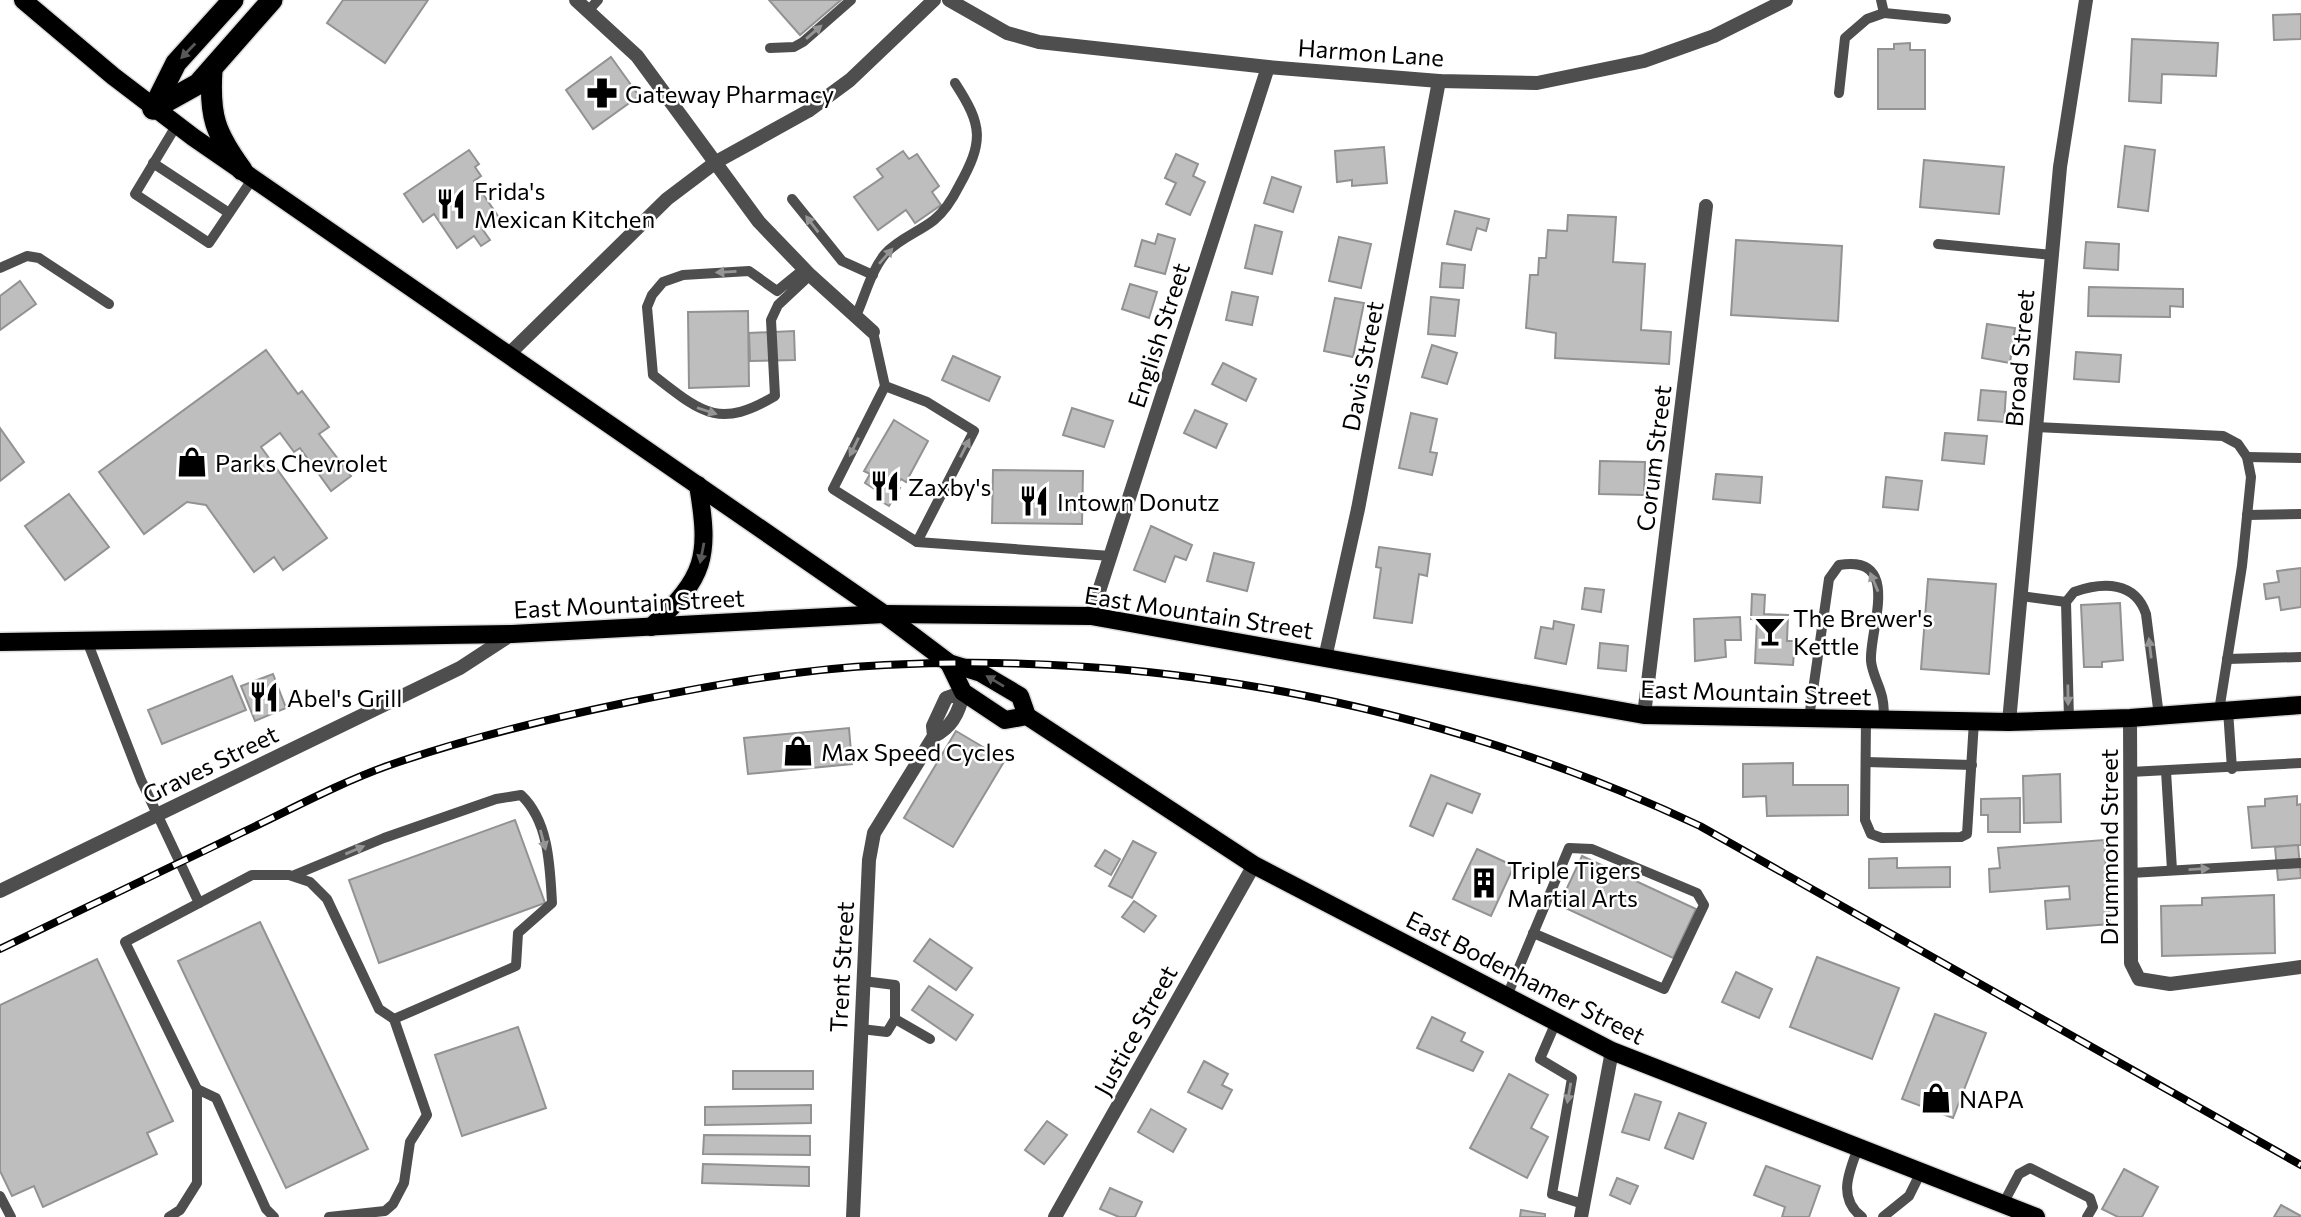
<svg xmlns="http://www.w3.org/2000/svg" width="2301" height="1217" font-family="Commissioner,sans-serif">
<rect width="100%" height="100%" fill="#fff"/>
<g fill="#bebebe" stroke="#929292" stroke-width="2">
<polygon points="343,0 428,0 385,63 327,23"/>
<polygon points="769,0 841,0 800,35"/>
<polygon points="2301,14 2301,39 2274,40 2273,15"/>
<polygon points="2132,39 2218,43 2216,76 2162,74 2161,103 2129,101"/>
<polygon points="1910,43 1910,50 1925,50 1925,109 1878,109 1878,49 1894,49 1894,44"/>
<polygon points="611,57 639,96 593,129 566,90"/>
<polygon points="2125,146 2155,150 2148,211 2118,207"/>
<polygon points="1384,147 1387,183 1352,186 1352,180 1337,182 1335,151"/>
<polygon points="469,150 479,164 475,167 481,176 474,181 500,219 483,230 490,240 481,246 474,236 457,248 434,214 423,222 404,194"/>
<polygon points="903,151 909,159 917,154 939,186 932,192 941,205 915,223 906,210 878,230 854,197 883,177 877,169"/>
<polygon points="1176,154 1198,164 1193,176 1205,182 1190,215 1166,204 1176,183 1165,178"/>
<polygon points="1924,160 2004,167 1999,214 1920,207"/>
<polygon points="1272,177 1301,187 1293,212 1264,203"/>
<polygon points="1455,211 1489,219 1486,231 1477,228 1471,250 1447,244"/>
<polygon points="1568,215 1616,217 1613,262 1645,264 1641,330 1671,332 1669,364 1555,358 1556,333 1526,328 1530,275 1538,275 1539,258 1546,258 1548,230 1567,231"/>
<polygon points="1255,225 1282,232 1272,274 1245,268"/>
<polygon points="1158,234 1175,239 1165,274 1135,266 1142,240 1155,244"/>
<polygon points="1339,237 1371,244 1361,288 1329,281"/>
<polygon points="1736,240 1842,246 1838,321 1731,315"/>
<polygon points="2086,242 2119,244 2118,270 2084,268"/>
<polygon points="1442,263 1465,265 1463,288 1440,287"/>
<polygon points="20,281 36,304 0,330 0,296"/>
<polygon points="1130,284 1157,292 1149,318 1122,309"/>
<polygon points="2089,287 2183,289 2183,307 2170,306 2170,317 2088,316"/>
<polygon points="1232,292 1258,297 1252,325 1226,320"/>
<polygon points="1431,297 1459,300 1455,336 1428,334"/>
<polygon points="1335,298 1364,303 1353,357 1324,351"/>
<polygon points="748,311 749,386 689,388 688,312"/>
<polygon points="1987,324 2015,328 2010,363 1982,358"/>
<polygon points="794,331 795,360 750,361 749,333"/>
<polygon points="1432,345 1457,353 1447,384 1422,377"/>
<polygon points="266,350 298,394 302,391 329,427 319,434 351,476 331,491 300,448 294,452 280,433 261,447 327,538 283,570 274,557 254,572 206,505 187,502 144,534 99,472"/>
<polygon points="2076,352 2121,355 2119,382 2074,379"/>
<polygon points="953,356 1000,377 989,401 942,380"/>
<polygon points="1223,363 1256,379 1246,401 1212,384"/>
<polygon points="1981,390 2006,392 2004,422 1978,420"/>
<polygon points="1072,408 1113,421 1104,447 1063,435"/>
<polygon points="1195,410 1227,424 1216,448 1184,433"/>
<polygon points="1411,413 1437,419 1430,452 1437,453 1432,475 1399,468"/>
<polygon points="894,420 928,441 906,482 901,479 896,486 900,488 889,506 875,498 879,492 865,483 870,474 864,471"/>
<polygon points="0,428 24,462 0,481"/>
<polygon points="1945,433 1987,436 1984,464 1942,460"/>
<polygon points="1600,461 1645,462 1644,495 1599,494"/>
<polygon points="993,470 1083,471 1082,524 992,523"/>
<polygon points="1716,474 1762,477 1760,503 1713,499"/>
<polygon points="1886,477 1922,481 1918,510 1883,507"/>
<polygon points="69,494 109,547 65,580 25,526"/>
<polygon points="1151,526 1192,545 1186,560 1175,556 1165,582 1134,570"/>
<polygon points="1379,547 1430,554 1427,576 1419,574 1412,623 1374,618 1381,568 1376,567"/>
<polygon points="1214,553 1254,563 1247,591 1207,581"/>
<polygon points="2301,568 2301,607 2281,610 2279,597 2266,599 2264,584 2279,582 2277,571"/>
<polygon points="1928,579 1996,584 1989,674 1921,669"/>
<polygon points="1585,588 1604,590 1601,612 1582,609"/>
<polygon points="1752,594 1765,595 1764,614 1788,615 1787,641 1795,641 1793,665 1755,663 1757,620 1751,619"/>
<polygon points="2120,603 2123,660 2102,662 2102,667 2084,667 2081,605"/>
<polygon points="1740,617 1741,640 1725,640 1726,657 1695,661 1694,619"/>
<polygon points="1554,621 1574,625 1566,664 1535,658 1541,627 1553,629"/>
<polygon points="1600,643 1628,646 1626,671 1598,668"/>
<polygon points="273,674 286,708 255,721 241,686"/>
<polygon points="232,676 246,710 162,744 148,710"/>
<polygon points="849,728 852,764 748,774 744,738"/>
<polygon points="956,731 1005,760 953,847 904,818"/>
<polygon points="1793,763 1793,785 1848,785 1848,815 1767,816 1766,796 1743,797 1743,764"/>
<polygon points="2060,774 2061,822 2024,823 2023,776"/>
<polygon points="1431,775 1480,794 1472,813 1447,803 1433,836 1410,826"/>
<polygon points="2297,796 2297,805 2301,804 2301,845 2252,848 2248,807 2265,806 2265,799"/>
<polygon points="2020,798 2020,832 1988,832 1988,815 1981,815 1981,799"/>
<polygon points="515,820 545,903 379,963 349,880"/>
<polygon points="2104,840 2110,924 2047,929 2045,901 2070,899 2069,886 1990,892 1989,869 2000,868 1998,848"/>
<polygon points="1133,841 1156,853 1132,898 1109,886"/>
<polygon points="2298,845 2301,878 2278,880 2275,847"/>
<polygon points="1477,849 1514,866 1491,916 1453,899"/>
<polygon points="1105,850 1120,859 1111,875 1095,866"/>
<polygon points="1582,856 1696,909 1673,958 1559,905"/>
<polygon points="1897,858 1897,868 1950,867 1950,887 1869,888 1869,859"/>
<polygon points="2274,895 2275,953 2162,956 2161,906 2202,905 2202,898"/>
<polygon points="1134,901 1156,916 1144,932 1122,917"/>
<polygon points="260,922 368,1149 286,1188 178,961"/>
<polygon points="930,939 972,968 956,990 914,961"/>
<polygon points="1817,957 1899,988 1872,1059 1790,1027"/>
<polygon points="97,959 173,1121 147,1133 157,1154 43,1207 34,1186 12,1196 0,1171 0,1005"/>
<polygon points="1736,972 1772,989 1759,1018 1722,1002"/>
<polygon points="929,986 973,1015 956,1040 912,1010"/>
<polygon points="1935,1014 1986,1033 1953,1118 1902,1099"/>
<polygon points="1432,1017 1465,1033 1461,1041 1483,1052 1473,1071 1417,1048"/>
<polygon points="518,1027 546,1108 462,1136 435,1055"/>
<polygon points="1204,1061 1228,1074 1222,1085 1232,1090 1222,1109 1188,1092"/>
<rect x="733" y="1071" width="80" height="18"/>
<polygon points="1509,1074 1548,1095 1531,1128 1548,1137 1527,1178 1470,1148"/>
<polygon points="1635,1094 1661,1102 1649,1140 1622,1132"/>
<polygon points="811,1105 811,1123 705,1125 705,1107"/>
<polygon points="1151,1109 1186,1129 1173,1152 1138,1132"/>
<polygon points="1679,1113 1706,1123 1693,1159 1665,1148"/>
<polygon points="1047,1121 1067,1135 1044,1164 1025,1150"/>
<polygon points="704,1135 810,1136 810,1155 703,1154"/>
<polygon points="703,1164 809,1167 809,1186 702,1183"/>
<polygon points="1766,1166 1820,1186 1809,1217 1782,1217 1785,1207 1754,1195"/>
<polygon points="2124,1169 2158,1187 2142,1217 2118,1217 2102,1209"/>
<polygon points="1617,1178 1638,1186 1630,1204 1610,1195"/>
<polygon points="1110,1188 1142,1202 1135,1217 1119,1217 1100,1209"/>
<polygon points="2281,1205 2301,1216 2301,1217 2274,1217"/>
<polygon points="1521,1210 1545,1214 1545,1217 1520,1217"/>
</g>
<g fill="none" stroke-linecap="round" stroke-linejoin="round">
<g stroke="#dbdbdb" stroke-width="21">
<g id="primary">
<polyline points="23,0 113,76 193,137 884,614 949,663 981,673 1020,696 1027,716 1254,865 1612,1051 2036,1217"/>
<path d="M 651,627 C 706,577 710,557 698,485"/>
<polyline points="0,642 512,634 884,614 1091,616 1644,715 2009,722 2130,718 2301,705"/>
<polyline points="949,663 963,692 1005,720 1027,716"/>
</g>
</g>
<g stroke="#dbdbdb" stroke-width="24">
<g id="motorway">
<path d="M 212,70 C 209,116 215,133 242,170"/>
<polyline points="153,109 198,84 272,0"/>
<polyline points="153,109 176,63 233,0"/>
</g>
</g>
<g stroke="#4e4e4e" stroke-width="10">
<polyline points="588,11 598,0"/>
<polyline points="1884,13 1946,19"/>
<polyline points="770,48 794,47 803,42 851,0"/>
<polyline points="1839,93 1845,38 1867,19 1884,13 1881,0"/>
<polyline points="176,126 135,194 209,243 253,178"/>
<polyline points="153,163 229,213"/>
<polyline points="792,199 842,261 873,275"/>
<polyline points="1938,244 2052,255"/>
<polyline points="0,268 27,256 39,258 109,304"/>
<path d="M 804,269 L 777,291 L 749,271 L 683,275 L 663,282 L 652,295 L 647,307 L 653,375 C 701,412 718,430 775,396 L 771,320 L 778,305 L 810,275"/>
<path d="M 856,316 C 865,296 871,271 885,254 C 898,239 919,232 934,220 C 945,211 953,198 959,186 C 984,141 983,126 955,83"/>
<polyline points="873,332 885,386 833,489 917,542 974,431 927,402 885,386"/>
<polyline points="2036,427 2223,436 2238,444 2247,457 2251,477 2242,566 2219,711"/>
<polyline points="2247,457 2301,458"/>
<polyline points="2247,515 2301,514"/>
<polyline points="917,542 1111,556"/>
<polyline points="2021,596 2066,602"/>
<polyline points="87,641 141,780 199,903 125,942 197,1089 197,1183 180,1210 169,1217"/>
<polyline points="2227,659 2301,657"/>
<polyline points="2228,710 2232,769"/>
<path d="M 1809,718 L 1829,579 L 1839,565 C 1903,554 1869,629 1871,661 C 1872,672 1878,683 1881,693 C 1884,701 1884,711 1884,720"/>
<polyline points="1866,719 1865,820 1871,834 1882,838 1961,837 1967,834 1974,721"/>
<path d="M 2069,720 L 2066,602 L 2074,592 C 2103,582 2135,581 2146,614 L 2159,716"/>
<polyline points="1866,762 1972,765"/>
<polyline points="2166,771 2172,870"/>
<polyline points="2130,772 2301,763"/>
<polyline points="2131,873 2301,863"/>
<path d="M 199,903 L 252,875 L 289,875 L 310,882 L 327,899 L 379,1009 L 394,1019 L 516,966 L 518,933 L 552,903 C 550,867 549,821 521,795 L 496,799 L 384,838 L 292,876"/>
<polyline points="1507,996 1569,848 1592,849 1697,893 1704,905 1664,989 1533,933"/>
<polyline points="895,1019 930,1039"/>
<polyline points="1556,1022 1540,1059 1572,1078 1552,1194 1583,1204"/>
<polyline points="861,1029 887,1032 895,1019 895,985 863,981"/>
<polyline points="197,1089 216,1098 266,1209 274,1217"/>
<path d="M 1858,1148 C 1849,1172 1837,1198 1862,1217"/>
<polyline points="0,1196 11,1217"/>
<polyline points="2003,1204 2019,1174 2030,1168 2090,1198 2093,1207 2087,1217"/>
<polyline points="329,1217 385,1211 393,1204 404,1183 410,1142 427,1115 394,1019"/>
<polyline points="1883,1217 1909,1196 1921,1172"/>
</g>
<g stroke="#4e4e4e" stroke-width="14">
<polyline points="576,0 637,56 759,222 810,275 873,332"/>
<polyline points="949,0 1007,33 1039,42 1268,67 1439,81 1537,83 1644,61 1714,36 1786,0"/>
<polyline points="508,355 667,199 716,162 808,111 850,80 934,0"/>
<polyline points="1091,616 1268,67"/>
<polyline points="1325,658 1358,509 1439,81"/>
<polyline points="1644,715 1706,206"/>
<polyline points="2130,718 2131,963 2139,979 2170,984 2301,967"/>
<polyline points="2009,722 2060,167 2086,0"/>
<path d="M 853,1217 L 869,860 L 874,833 L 934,736 C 951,728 960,711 963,692 L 946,698 L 933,726 L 934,736"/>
<polyline points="1055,1217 1254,865"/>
<polyline points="1581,1217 1612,1051"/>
</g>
<polyline stroke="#4e4e4e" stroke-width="14" points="0,891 460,668 512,634"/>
<use href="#primary" stroke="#000" stroke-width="18"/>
<use href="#motorway" stroke="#000" stroke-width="21"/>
<g stroke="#000" stroke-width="8">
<path id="rail" d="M 0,949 C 80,910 161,872 241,833 C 290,810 337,784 387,766 C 467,738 547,719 629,702 C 713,685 799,669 885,665 C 1167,651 1445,706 1700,826 L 2301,1165"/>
</g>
<use href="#rail" stroke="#fff" stroke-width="5" stroke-dasharray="16" stroke-linecap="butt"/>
</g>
<defs><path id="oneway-solid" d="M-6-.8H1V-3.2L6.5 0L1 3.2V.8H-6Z" transform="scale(1.75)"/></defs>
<g fill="#959595">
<use href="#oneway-solid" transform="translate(814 32) rotate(-41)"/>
<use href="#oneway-solid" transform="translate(812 224) rotate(-127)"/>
<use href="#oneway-solid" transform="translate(886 256) rotate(-49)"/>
<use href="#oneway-solid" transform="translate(726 272) rotate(177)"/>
<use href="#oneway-solid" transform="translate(707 411) rotate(18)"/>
<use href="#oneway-solid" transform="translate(854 447) rotate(116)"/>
<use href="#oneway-solid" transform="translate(965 448) rotate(-63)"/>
<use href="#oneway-solid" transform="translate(1874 582) rotate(-113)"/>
<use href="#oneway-solid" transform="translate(2150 648) rotate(-97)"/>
<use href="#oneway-solid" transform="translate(2068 695) rotate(89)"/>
<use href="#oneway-solid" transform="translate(543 840) rotate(75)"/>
<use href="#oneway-solid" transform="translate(355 850) rotate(-23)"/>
<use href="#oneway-solid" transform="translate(2199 869) rotate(-3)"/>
<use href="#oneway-solid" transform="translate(1569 1093) rotate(100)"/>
</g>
<g fill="#595959">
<use href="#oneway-solid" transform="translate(188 51) rotate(134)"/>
<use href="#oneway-solid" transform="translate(702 553) rotate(101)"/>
<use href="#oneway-solid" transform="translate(995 681) rotate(-149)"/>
</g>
<defs>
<g id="pharmacy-bare" transform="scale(2.415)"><path d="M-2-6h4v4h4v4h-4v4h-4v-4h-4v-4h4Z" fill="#000" stroke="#fff" stroke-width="2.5" paint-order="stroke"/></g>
<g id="restaurant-bare" transform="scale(2.415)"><path d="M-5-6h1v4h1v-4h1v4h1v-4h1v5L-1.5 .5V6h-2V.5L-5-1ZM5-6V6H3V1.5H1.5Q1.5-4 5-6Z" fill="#000" stroke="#fff" stroke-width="2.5" paint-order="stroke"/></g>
<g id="shop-bare" transform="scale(2.415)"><path d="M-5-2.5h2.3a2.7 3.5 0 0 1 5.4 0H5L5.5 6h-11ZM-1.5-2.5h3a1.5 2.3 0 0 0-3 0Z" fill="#000" stroke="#fff" stroke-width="2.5" paint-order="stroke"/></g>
<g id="bar-bare" transform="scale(2.415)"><path d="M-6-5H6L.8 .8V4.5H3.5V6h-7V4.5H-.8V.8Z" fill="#000" stroke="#fff" stroke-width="2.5" paint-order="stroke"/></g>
<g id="building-bare" transform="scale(2.415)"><path d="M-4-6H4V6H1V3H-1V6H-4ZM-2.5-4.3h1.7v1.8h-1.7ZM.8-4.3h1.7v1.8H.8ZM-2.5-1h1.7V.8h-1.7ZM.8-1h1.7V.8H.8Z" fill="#000" stroke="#fff" stroke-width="2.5" paint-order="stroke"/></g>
</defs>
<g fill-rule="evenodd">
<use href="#pharmacy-bare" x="602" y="93"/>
<use href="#restaurant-bare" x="451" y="204"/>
<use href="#shop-bare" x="192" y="462"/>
<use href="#restaurant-bare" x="885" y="486"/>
<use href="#restaurant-bare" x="1034" y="501"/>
<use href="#bar-bare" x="1770" y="631"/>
<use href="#restaurant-bare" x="264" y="697"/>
<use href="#shop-bare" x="798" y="751"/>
<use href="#building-bare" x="1484" y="883"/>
<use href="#shop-bare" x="1936" y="1098"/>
</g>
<g text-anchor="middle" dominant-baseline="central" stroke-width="5" stroke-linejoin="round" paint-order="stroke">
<g font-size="24" fill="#000" stroke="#fff">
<text transform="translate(1371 52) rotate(4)">Harmon Lane</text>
<text transform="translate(1158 335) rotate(-72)">English Street</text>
<text transform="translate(2019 358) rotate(-85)">Broad Street</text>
<text transform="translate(1362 366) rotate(-79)">Davis Street</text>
<text transform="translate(1653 458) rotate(-83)">Corum Street</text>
<text transform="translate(629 603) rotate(-3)">East Mountain Street</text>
<text transform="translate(1199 612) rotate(9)">East Mountain Street</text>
<text transform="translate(1756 692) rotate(2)">East Mountain Street</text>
<text transform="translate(210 764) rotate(-26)">Graves Street</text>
<text transform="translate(2108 847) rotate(-90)">Drummond Street</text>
<text transform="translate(841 967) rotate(-87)">Trent Street</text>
<text transform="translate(1526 977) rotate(27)">East Bodenhamer Street</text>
<text transform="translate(1135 1030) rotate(-61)">Justice Street</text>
</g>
<g font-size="24" fill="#000" stroke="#fff" text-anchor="start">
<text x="625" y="93">Gateway Pharmacy</text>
<text x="474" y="190">Frida's<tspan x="474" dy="28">Mexican Kitchen</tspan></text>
<text x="215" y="462">Parks Chevrolet</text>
<text x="908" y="486">Zaxby's</text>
<text x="1057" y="501">Intown Donutz</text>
<text x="1793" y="617">The Brewer's<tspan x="1793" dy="28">Kettle</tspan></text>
<text x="287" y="697">Abel's Grill</text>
<text x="821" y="751">Max Speed Cycles</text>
<text x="1507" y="869">Triple Tigers<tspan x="1507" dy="28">Martial Arts</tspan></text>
<text x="1959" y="1098">NAPA</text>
</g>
</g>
</svg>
